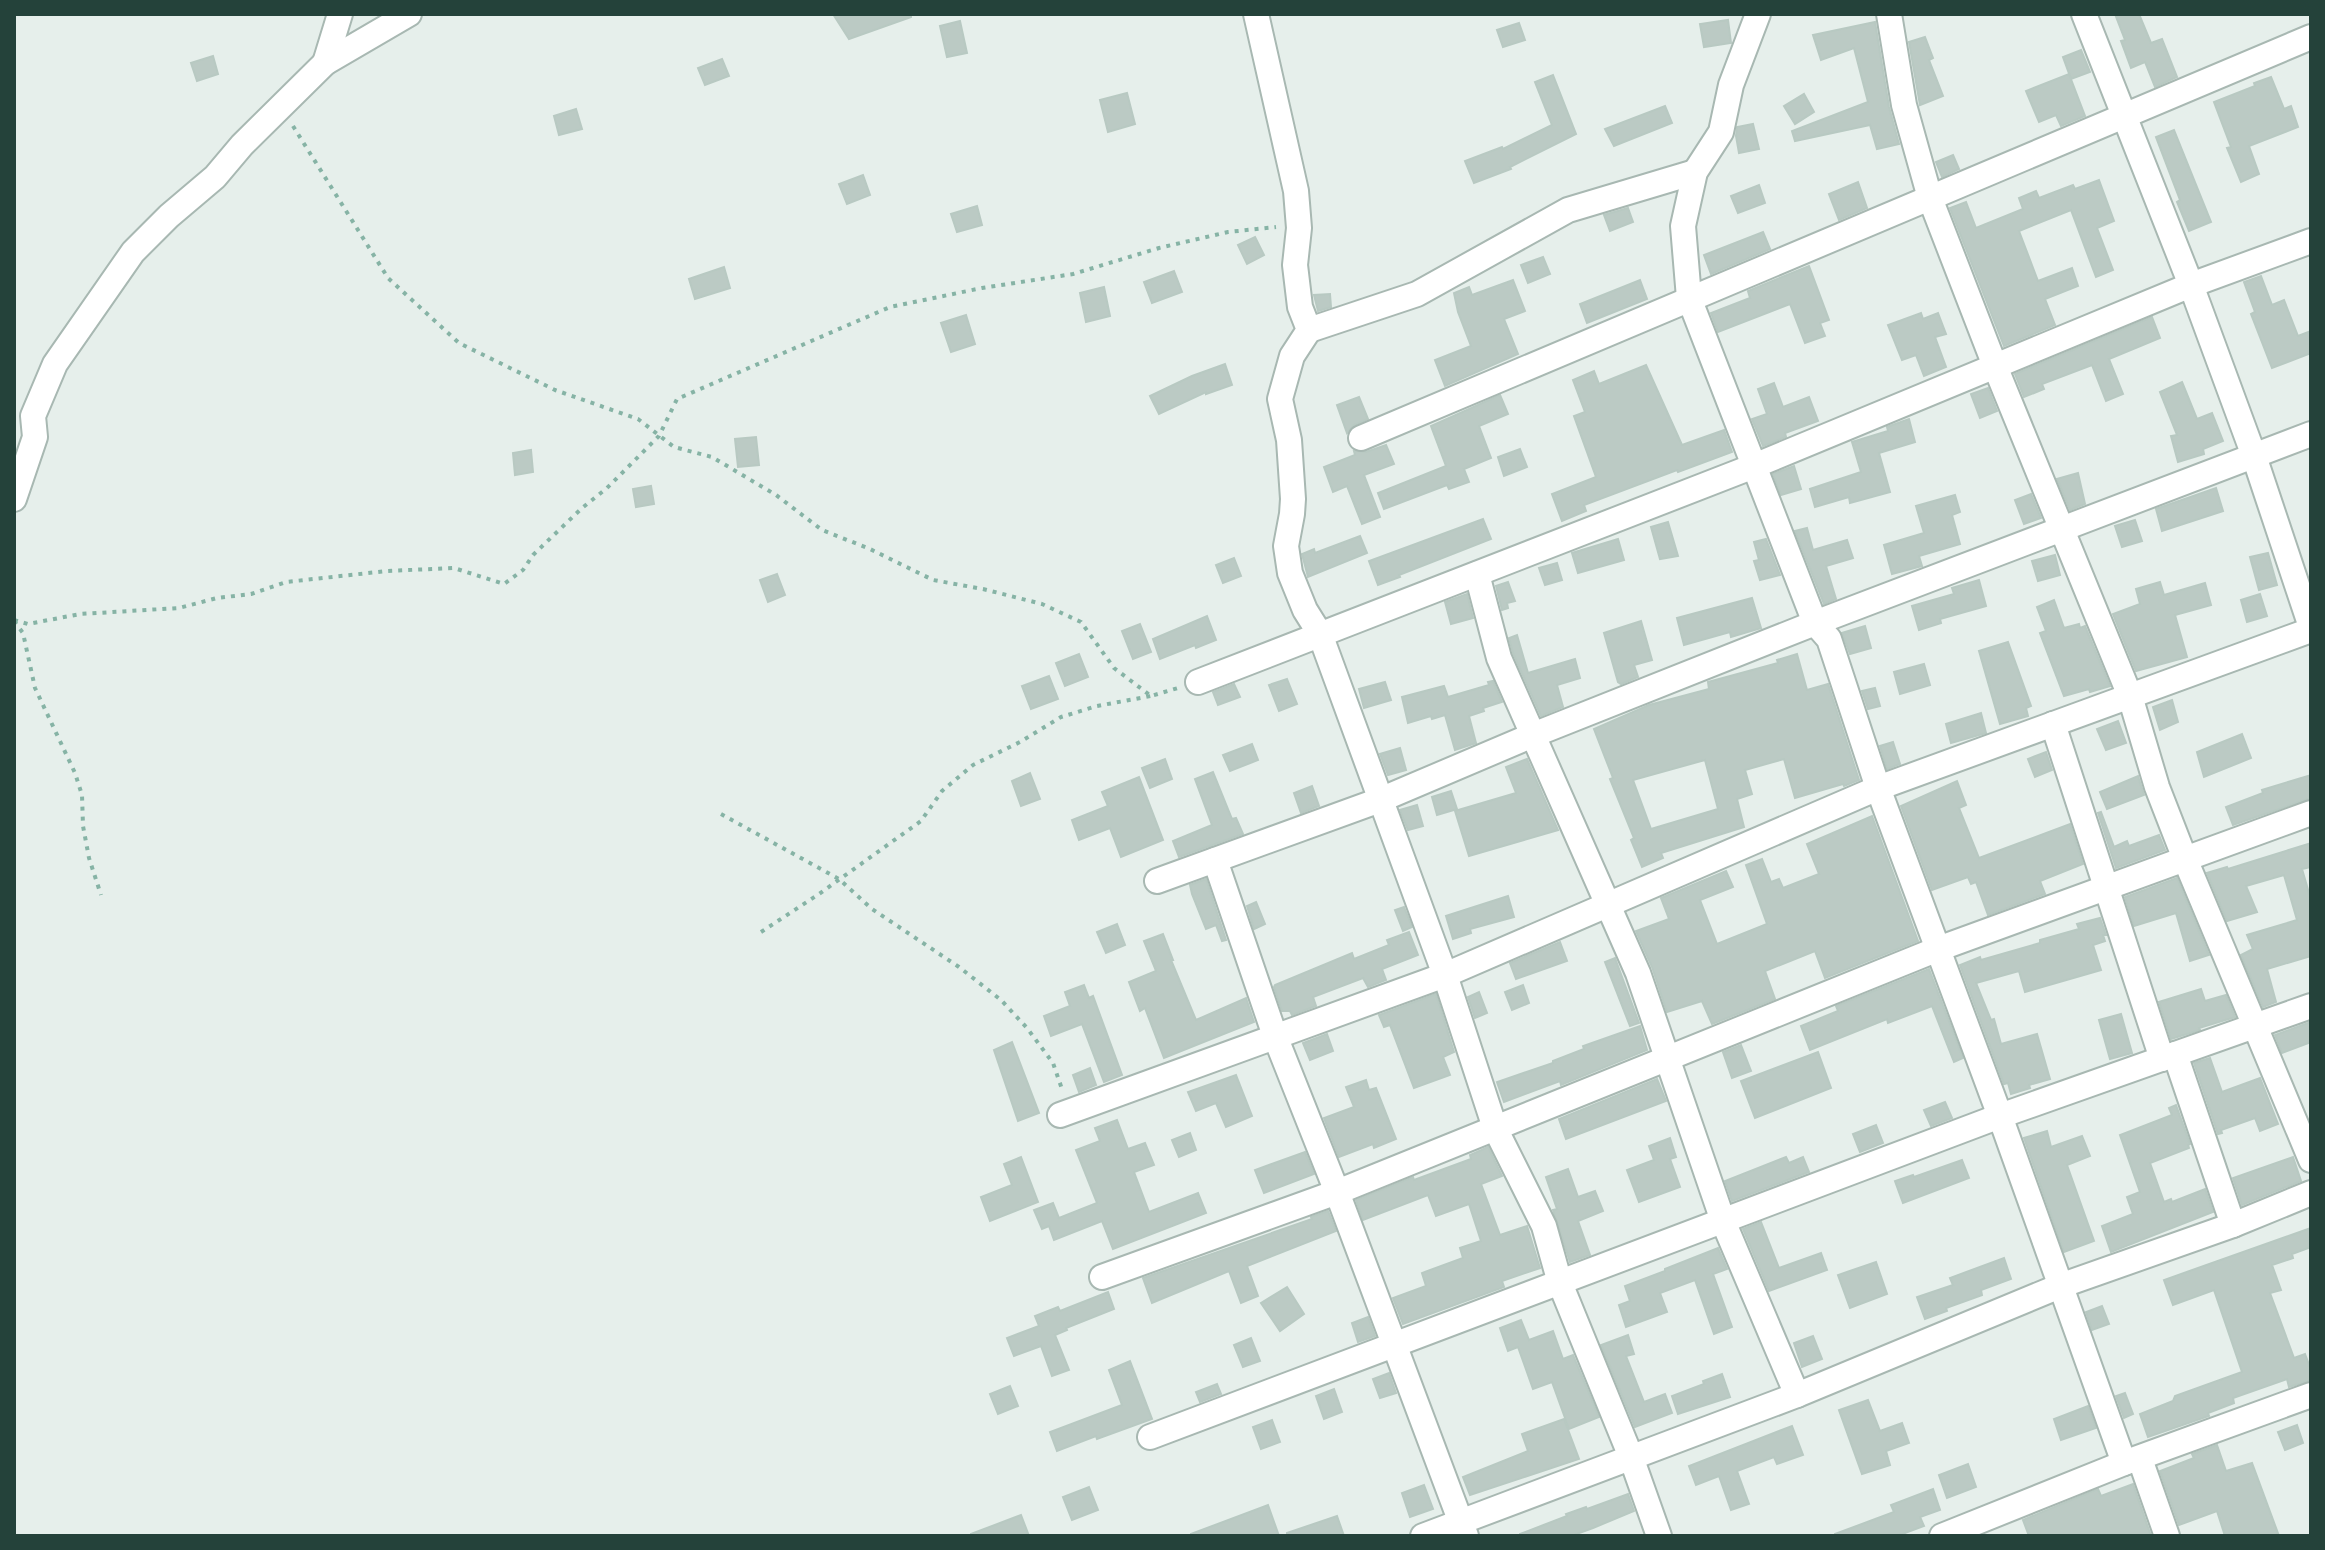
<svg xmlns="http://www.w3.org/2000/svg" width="2325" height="1550" font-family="Inter,sans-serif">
<rect width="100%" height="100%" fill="#e6efeb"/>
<g fill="#bbcac4" stroke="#b8c9c2" stroke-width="2" fill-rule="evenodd">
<polygon points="833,14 911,14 911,17 849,39"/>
<polygon points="2115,14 2139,14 2151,43 2162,39 2177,77 2155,87 2145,62 2131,68 2121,41 2125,40"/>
<polygon points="1728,20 1731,43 1704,47 1700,24"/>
<polygon points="960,21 967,53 947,57 940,26"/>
<polygon points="1875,22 1889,107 1899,144 1877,149 1870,125 1795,141 1792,131 1868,102 1854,48 1821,60 1813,35"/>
<polygon points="1519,23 1525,40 1503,47 1497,30"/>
<polygon points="1925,37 1933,58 1929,60 1943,96 1920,105 1909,42"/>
<polygon points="2081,50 2090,72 2071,79 2063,57"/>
<polygon points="213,56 218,74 197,81 191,63"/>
<polygon points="722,59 729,76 705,85 698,68"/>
<polygon points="2069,74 2085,116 2061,126 2056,115 2039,122 2026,91"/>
<polygon points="1553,75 1576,134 1510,167 1511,169 1474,183 1465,161 1502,147 1503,149 1552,125 1535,82"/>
<polygon points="2271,77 2284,109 2291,106 2298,127 2249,146 2259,174 2241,182 2227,148 2231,147 2214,102 2255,86 2254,83"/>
<polygon points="1127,93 1135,124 1108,132 1100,100"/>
<polygon points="1804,94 1814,112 1795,124 1784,106"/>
<polygon points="1665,106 1672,123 1614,146 1605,129"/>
<polygon points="576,109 582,129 559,135 554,116"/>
<polygon points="1753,124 1759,149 1739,153 1736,136 1737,127"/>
<polygon points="2174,130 2211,222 2189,231 2177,202 2180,200 2156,137"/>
<polygon points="1953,155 1959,169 1942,177 1936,162"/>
<polygon points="863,175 870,195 847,204 839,184"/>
<polygon points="2099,180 2114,221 2097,228 2113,270 2096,277 2071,210 2019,231 2038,281 2072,268 2078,286 2045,299 2055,325 2004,346 1950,208 1966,202 1976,228 2023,209 2019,198 2036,191 2039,198 2073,185 2075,189"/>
<polygon points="1858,182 1867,208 1839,220 1829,194"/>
<polygon points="1759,185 1765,203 1738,213 1731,196"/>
<polygon points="977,206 982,225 957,232 951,214"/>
<polygon points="1628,208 1633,222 1610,231 1604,215"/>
<polygon points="1763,232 1770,249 1711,274 1704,255"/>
<polygon points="1255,237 1264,255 1247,264 1238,245"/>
<polygon points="1543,257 1550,274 1528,283 1521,265"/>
<polygon points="1809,266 1829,320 1820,323 1825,336 1805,343 1790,304 1718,332 1711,313 1750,298 1748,291"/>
<polygon points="724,267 730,288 695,299 689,279"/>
<polygon points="1174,271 1182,292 1152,303 1144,282"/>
<polygon points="2261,276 2272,305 2284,300 2298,336 2311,331 2311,353 2272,368 2251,314 2255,312 2244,282"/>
<polygon points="1513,280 1525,311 1504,319 1518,354 1445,386 1435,360 1471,346 1458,312 1454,293 1469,287 1472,295"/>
<polygon points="1640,280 1647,299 1587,323 1580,304"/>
<polygon points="1104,287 1110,316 1086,322 1080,293"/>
<polygon points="1330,294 1331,307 1318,311 1314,295"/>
<polygon points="1921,313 1923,319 1938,313 1946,334 1935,337 1946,367 1924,376 1916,355 1902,360 1888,325"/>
<polygon points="966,315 975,344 951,352 941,323"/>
<polygon points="2152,317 2160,338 2109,359 2123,394 2106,401 2092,365 2042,384 2044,389 2024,397 2015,374"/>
<polygon points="1225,364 1232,385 1206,394 1206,392 1159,414 1150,396 1192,376"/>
<polygon points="1646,365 1682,445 1724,430 1732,452 1678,472 1677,470 1584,505 1586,511 1562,521 1552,494 1596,477 1574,416 1585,412 1573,380 1594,371 1599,384"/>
<polygon points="2182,382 2197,419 2212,413 2223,441 2203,449 2204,454 2178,462 2171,436 2177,435 2160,392"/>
<polygon points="1774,383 1783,407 1809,397 1818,421 1785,433 1786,437 1763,446 1752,419 1767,414 1758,389"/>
<polygon points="1988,388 1997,411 1980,418 1971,394"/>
<polygon points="1500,395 1508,414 1479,426 1491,458 1464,469 1469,482 1449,489 1447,485 1384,509 1378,493 1446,466 1431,426"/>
<polygon points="1359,397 1368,419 1354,425 1347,433 1337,405"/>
<polygon points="1909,419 1915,442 1879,453 1890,492 1850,503 1849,497 1815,507 1810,489 1861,472 1852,442 1888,431 1887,427"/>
<polygon points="756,437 759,465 738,467 735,439"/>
<polygon points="1386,445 1394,464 1364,475 1380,517 1362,524 1347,486 1333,492 1324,467 1355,455 1354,451 1366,452"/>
<polygon points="1520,449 1527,467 1504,476 1498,457"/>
<polygon points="531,450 533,472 515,475 513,453"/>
<polygon points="1794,466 1801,489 1781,495 1773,474"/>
<polygon points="2078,473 2085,504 2070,510 2057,479"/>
<polygon points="651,486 654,504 636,507 633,489"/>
<polygon points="2216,488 2223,511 2162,531 2156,509"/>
<polygon points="2031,494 2041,518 2024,524 2015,500"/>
<polygon points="1955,495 1960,512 1952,515 1960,544 1919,556 1922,566 1892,574 1884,545 1924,533 1916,506"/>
<polygon points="1483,519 1491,539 1399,575 1400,577 1378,585 1369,561"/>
<polygon points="2135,520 2142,541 2122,547 2115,526"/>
<polygon points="1668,522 1678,556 1660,559 1651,527"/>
<polygon points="1807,528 1813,550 1847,540 1853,558 1826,566 1836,599 1824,604 1795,531"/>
<polygon points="1360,536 1367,553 1308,577 1302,554 1314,549 1315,553"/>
<polygon points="1618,539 1624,560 1578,573 1572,553"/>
<polygon points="1766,539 1780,575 1760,580 1754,561 1759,560 1754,542"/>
<polygon points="2268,553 2277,585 2259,590 2250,557"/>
<polygon points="2055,555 2060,575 2038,581 2032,561"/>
<polygon points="1234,558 1241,576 1223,583 1216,565"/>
<polygon points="1557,563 1562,580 1545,585 1539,568"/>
<polygon points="777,574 785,595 768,602 760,580"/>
<polygon points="1979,580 1986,606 1940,619 1941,623 1919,630 1912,606 1954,594 1952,588"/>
<polygon points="1508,582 1515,601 1507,603 1508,608 1502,610 1496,586"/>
<polygon points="2160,582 2164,595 2205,583 2211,605 2175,615 2187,657 2136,671 2113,614 2140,604 2136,589"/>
<polygon points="1467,594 1473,618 1451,624 1445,602"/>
<polygon points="2260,594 2267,616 2247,622 2241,600"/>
<polygon points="1752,598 1761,628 1731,637 1730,632 1684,645 1677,618"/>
<polygon points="2054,600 2064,628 2079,624 2080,628 2085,626 2110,686 2090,692 2089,689 2064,696 2040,633 2046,631 2037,607"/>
<polygon points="1207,616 1216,640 1196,648 1195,645 1160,659 1153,639"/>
<polygon points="1641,621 1652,660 1634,665 1638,677 1621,684 1618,682 1604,633"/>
<polygon points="1140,624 1151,652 1133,659 1122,631"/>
<polygon points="1865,626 1871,648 1850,654 1842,633"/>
<polygon points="1517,635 1528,673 1575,659 1580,678 1557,685 1563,707 1541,716 1513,653 1509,638"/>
<polygon points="2008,642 2031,706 2026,708 2028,716 2000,724 1979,651"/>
<polygon points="1079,654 1088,677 1065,686 1056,663"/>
<path d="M 1797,654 L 1807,690 L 1828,684 L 1859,780 L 1844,786 L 1843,784 L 1795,798 L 1784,759 L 1745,770 L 1752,794 L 1737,799 L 1744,827 L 1661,853 L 1663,858 L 1642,867 L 1631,840 L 1634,838 L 1610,779 L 1613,778 L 1594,729 L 1649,705 L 1709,689 L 1708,682 L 1778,663 L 1777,660 ZM 1705,760 L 1718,809 L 1651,829 L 1633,780 Z"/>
<polygon points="1924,664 1930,685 1900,694 1894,672"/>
<polygon points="1049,676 1058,699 1031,709 1022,686"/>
<polygon points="1287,679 1297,704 1279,711 1269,685"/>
<polygon points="1493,681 1502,702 1483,708 1484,711 1469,716 1476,743 1455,750 1445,715 1432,719 1431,716 1408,723 1402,697 1444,686 1448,697 1489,685 1488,682"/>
<polygon points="1385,682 1391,700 1364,708 1359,689"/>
<polygon points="1234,684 1240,697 1218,705 1213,692"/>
<polygon points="1875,688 1880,706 1868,709 1862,691"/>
<polygon points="2172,700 2178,722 2160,730 2153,707"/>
<polygon points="1981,713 1986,733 1951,743 1946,724"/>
<polygon points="2118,721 2126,743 2106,750 2097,729"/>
<polygon points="2242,734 2251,758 2204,777 2197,752"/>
<polygon points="1893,742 1900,764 1887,769 1880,746"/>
<polygon points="1252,744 1258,760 1230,771 1223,755"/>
<polygon points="1400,748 1406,770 1388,775 1380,754"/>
<polygon points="2046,752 2052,770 2035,777 2028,759"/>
<polygon points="1165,759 1172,779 1150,788 1142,768"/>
<polygon points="1527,759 1558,830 1469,856 1455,811 1516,793 1506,767"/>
<polygon points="1213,772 1232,819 1236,818 1243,834 1179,857 1173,841 1212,825 1195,779"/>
<polygon points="1030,773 1040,799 1021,806 1012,781"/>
<polygon points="2311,775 2311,798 2233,825 2226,807 2263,793 2262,790"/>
<polygon points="2138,776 2144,795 2107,809 2100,792"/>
<polygon points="1139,777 1163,840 1121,857 1110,828 1079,840 1072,820 1108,806 1102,792"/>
<polygon points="1957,781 1966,805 1959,808 1979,858 2070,824 2083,864 2040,881 2045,894 1988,915 1976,882 1971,884 1968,877 1932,890 1901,806"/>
<polygon points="1312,786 1319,806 1301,813 1294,793"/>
<polygon points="1451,791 1457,809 1437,815 1432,797"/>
<polygon points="1417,805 1423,826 1408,830 1400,810"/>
<polygon points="2101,812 2114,847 2127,841 2129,846 2159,835 2165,850 2116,868 2098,813"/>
<polygon points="1872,816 1918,941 1825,978 1815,951 1765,971 1775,999 1712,1024 1702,1001 1667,1012 1652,967 1636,931 1669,919 1661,898 1726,871 1733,887 1700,900 1717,944 1767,924 1746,865 1762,859 1771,882 1779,879 1783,888 1819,874 1807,844"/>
<polygon points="2311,843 2311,867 2302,869 2311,900 2311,956 2267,969 2276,1002 2263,1007 2241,955 2253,949 2247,935 2297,920 2284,875 2246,886 2257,912 2227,921 2207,873 2227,867 2228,869"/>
<polygon points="2177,878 2209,955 2190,961 2176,913 2134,926 2125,897"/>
<polygon points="1206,879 1226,940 1222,941 1216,925 1206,929 1192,894 1190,885"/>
<polygon points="1508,896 1514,917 1470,929 1471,933 1453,939 1446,916"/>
<polygon points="1256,902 1265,924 1254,929 1247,906"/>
<polygon points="1404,907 1412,927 1403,931 1395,910"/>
<polygon points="2100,918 2106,935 2103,935 2105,941 2093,945 2101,970 2025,992 2019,971 1976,983 1991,1020 1994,1019 2001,1044 2037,1034 2050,1079 2029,1085 2030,1088 2011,1094 2008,1083 2004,1084 1960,965 1980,957 1981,960 2040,943 2040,940 2079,929 2077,924"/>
<polygon points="1117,924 1125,945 1106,953 1097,932"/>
<polygon points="1409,932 1418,955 1382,969 1386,980 1368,987 1363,978 1313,997 1316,1006 1292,1015 1290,1011 1282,1011 1274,987 1275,985 1352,953 1354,959 1389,945 1387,940"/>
<polygon points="1163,934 1173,960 1171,960 1196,1020 1246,998 1254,1022 1164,1058 1145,1008 1140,1011 1129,982 1156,971 1144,941"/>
<polygon points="1560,942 1567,961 1516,979 1510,963"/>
<polygon points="1615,958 1639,1023 1630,1026 1605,962"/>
<polygon points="1929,969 1963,1058 1954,1062 1932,1006 1888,1023 1887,1019 1810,1050 1801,1026 1838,1011 1836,1006"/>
<polygon points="1084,985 1089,998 1093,996 1122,1075 1104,1082 1082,1024 1051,1036 1044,1016 1070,1006 1065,992"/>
<polygon points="1523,985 1529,1003 1512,1010 1505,992"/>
<polygon points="2201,989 2205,1001 2226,995 2235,1017 2199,1028 2200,1030 2171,1039 2159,1002"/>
<polygon points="1479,992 1487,1013 1475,1018 1468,997"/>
<polygon points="1436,994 1454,1052 1443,1057 1450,1075 1414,1088 1390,1025 1384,1027 1379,1015"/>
<polygon points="2121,1014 2132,1053 2110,1059 2099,1020"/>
<polygon points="2311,1022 2311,1042 2282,1053 2275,1035"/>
<polygon points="1640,1026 1647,1050 1561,1085 1560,1081 1504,1102 1497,1082 1553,1063 1553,1061 1584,1049 1583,1046"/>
<polygon points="1327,1034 1333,1051 1310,1060 1303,1043"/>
<polygon points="1012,1042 1039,1113 1018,1121 994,1050"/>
<polygon points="1741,1045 1751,1071 1732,1078 1723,1052"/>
<polygon points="1818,1052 1831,1088 1755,1118 1741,1081"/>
<polygon points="2210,1058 2222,1092 2260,1078 2278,1124 2260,1131 2255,1118 2221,1130 2222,1133 2218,1134 2194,1063"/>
<polygon points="1090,1068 1096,1085 1079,1092 1073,1075"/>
<polygon points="1236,1075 1252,1116 1226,1127 1216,1103 1196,1111 1188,1092"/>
<polygon points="1657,1079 1666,1101 1566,1139 1559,1119"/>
<polygon points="1366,1080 1369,1090 1376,1088 1396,1139 1374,1148 1373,1144 1339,1157 1324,1118 1354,1107 1346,1087"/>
<polygon points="1945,1102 1952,1118 1931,1126 1924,1110"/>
<polygon points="2176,1105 2190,1144 2188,1145 2189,1148 2150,1163 2164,1202 2171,1199 2172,1202 2205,1189 2213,1212 2111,1252 2102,1226 2133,1214 2127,1197 2140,1192 2120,1135 2172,1115 2169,1108"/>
<polygon points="1117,1120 1128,1149 1145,1143 1154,1165 1134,1172 1149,1212 1198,1193 1206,1213 1113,1249 1102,1221 1054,1240 1049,1226 1042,1229 1034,1210 1053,1203 1059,1218 1097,1203 1076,1150 1100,1141 1095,1128"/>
<polygon points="1876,1125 1883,1143 1860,1152 1853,1134"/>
<polygon points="2047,1131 2051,1147 2082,1136 2090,1156 2067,1165 2094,1241 2064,1252 2024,1138"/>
<polygon points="1190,1133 1196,1150 1179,1157 1172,1140"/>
<polygon points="1670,1138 1676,1157 1670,1159 1680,1187 1639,1202 1627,1170 1654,1160 1649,1146"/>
<polygon points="1488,1147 1502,1176 1481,1184 1500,1235 1527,1226 1540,1268 1502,1281 1504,1287 1403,1324 1393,1298 1426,1286 1422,1273 1463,1258 1460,1248 1481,1241 1469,1204 1436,1216 1428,1195 1363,1220 1356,1200 1413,1177 1414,1180 1471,1159 1470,1155"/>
<polygon points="1305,1152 1314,1174 1264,1193 1255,1170"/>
<polygon points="1021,1157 1038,1202 990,1221 981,1197 1012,1185 1004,1164"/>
<polygon points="1786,1157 1789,1163 1803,1157 1809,1172 1732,1201 1725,1181"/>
<polygon points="2293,1157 2301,1181 2242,1205 2233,1178"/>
<polygon points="1962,1160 1969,1178 1903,1203 1895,1181 1913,1175 1914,1177"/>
<polygon points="1568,1169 1578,1197 1595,1191 1603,1211 1578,1221 1590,1255 1570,1262 1553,1210 1557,1209 1546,1177"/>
<polygon points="1328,1211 1336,1231 1247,1266 1258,1296 1241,1303 1229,1271 1152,1303 1143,1278 1312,1219 1311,1217"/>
<polygon points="1761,1222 1779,1268 1821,1253 1827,1270 1769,1291 1743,1229"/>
<polygon points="2311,1228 2311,1247 2292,1254 2293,1258 2272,1265 2281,1290 2270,1293 2294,1358 2305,1354 2311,1370 2311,1380 2289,1387 2287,1379 2233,1398 2234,1403 2208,1413 2209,1416 2148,1437 2140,1414 2173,1401 2175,1396 2242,1372 2214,1290 2173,1305 2164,1280"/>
<polygon points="1718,1248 1727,1269 1713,1274 1732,1327 1714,1334 1695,1280 1660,1293 1667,1312 1626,1327 1619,1305 1630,1301 1625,1286 1665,1271 1665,1269"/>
<polygon points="2004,1258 2011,1279 1981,1290 1982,1295 1946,1308 1947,1311 1925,1319 1917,1297 1953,1285 1950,1278"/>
<polygon points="1876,1262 1887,1294 1850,1308 1838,1275"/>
<polygon points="1287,1287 1304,1314 1280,1331 1261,1303"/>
<polygon points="1108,1292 1114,1309 1066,1328 1067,1330 1055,1335 1069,1370 1052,1376 1041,1346 1014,1356 1007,1338 1039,1326 1035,1316 1058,1307 1060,1311"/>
<polygon points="2102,1306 2109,1324 2092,1330 2086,1312"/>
<polygon points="1368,1317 1375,1336 1358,1342 1352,1323"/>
<polygon points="1521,1320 1529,1340 1553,1331 1563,1359 1573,1355 1599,1417 1569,1429 1552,1382 1533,1389 1518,1347 1508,1351 1500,1328"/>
<polygon points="1628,1335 1634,1354 1626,1356 1644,1402 1665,1394 1672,1413 1635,1427 1601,1345"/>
<polygon points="1813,1336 1822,1359 1802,1367 1794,1343"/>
<polygon points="1251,1338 1260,1361 1243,1367 1234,1345"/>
<polygon points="1130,1361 1152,1419 1097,1439 1096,1436 1057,1451 1050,1432 1122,1405 1109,1370"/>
<polygon points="1389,1373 1396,1393 1380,1398 1373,1379"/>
<polygon points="1722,1374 1730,1397 1678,1414 1672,1396 1704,1384 1703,1381"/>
<polygon points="1217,1384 1221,1394 1200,1402 1196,1392"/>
<polygon points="1010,1386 1018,1406 998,1414 990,1394"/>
<polygon points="1334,1389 1342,1412 1324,1419 1316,1396"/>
<polygon points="2125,1393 2133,1414 2124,1418 2116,1396"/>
<polygon points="1868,1400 1880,1431 1902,1423 1909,1443 1886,1451 1890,1465 1862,1474 1839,1410"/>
<polygon points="2088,1406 2096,1428 2061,1440 2054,1419"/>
<polygon points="1564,1419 1579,1459 1470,1495 1463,1477 1528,1451 1522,1434"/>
<polygon points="1272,1420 1280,1442 1261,1449 1253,1427"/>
<polygon points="2297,1425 2303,1443 2285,1450 2278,1432"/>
<polygon points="1792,1426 1803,1455 1777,1464 1774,1457 1737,1471 1749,1504 1731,1510 1719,1476 1696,1485 1689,1466"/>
<polygon points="2217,1445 2226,1471 2252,1463 2279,1536 2225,1536 2217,1511 2179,1525 2160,1471 2194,1458 2192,1454"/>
<polygon points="1968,1464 1976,1487 1947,1498 1939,1475"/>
<polygon points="2133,1484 2151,1536 2029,1536 2023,1520 2098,1489 2101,1496"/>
<polygon points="1424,1485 1433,1509 1410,1517 1402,1493"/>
<polygon points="1089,1487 1098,1510 1072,1520 1063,1497"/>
<polygon points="1933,1489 1940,1510 1920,1517 1924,1526 1897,1536 1835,1536 1835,1534 1894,1512 1891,1505"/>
<polygon points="1628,1494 1634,1511 1593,1528 1571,1536 1520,1536 1520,1534 1567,1516 1566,1514 1586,1507 1587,1509"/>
<polygon points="1268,1505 1279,1536 1191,1536 1191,1534"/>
<polygon points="1021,1515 1029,1536 971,1536 971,1534"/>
<polygon points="1337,1516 1344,1536 1287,1536 1287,1533"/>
</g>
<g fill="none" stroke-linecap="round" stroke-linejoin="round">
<g stroke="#a8b8b2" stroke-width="28">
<g id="minor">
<polyline points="1256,14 1296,191 1299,228 1295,265 1300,307 1309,330 1292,356 1280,399 1289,440 1293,499 1292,514 1286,546 1290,573 1305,610 1320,634 1445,975 1495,1128 1544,1226 1560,1283 1631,1457 1659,1536"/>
<polyline points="1758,14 1731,85 1721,132 1695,172 1683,226 1689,298 1815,623 1829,639 1878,788 2000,1116 2124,1463"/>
<polyline points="1889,14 1904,105 1930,198 1995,366 2130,696 2157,787 2185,859 2311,1160"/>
<polyline points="2084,14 2191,285 2254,456 2311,627"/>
<polyline points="325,63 340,14"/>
<polyline points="1309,330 1417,294 1568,210 1695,172"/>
<polyline points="1361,438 2311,37"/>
<polyline points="14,499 35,437 33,416 55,364 133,252 169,216 215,177 242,145 325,63 409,14"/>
<polyline points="1477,574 1499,658 1638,973 1723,1221 1797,1395"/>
<polyline points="1198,682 1754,466 2191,285 2311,241"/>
<polyline points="2053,724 2162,1059"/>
<polyline points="1215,860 1275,1036 1337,1192 1466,1536"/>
<polyline points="1157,881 1380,800 1533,735 1815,623 2311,434"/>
<polyline points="2175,1054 2233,1225"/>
<polyline points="1060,1115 1445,975 1878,788 2311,630"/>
<polyline points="1102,1277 1337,1192 1938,949 2311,813"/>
<polyline points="1150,1437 2000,1116 2311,1006"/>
<polyline points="2140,1459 2167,1536"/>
<polyline points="1423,1536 1797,1395 2060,1286 2233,1225 2311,1193"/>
<polyline points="1942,1536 2124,1463 2311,1395"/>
</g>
</g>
<g stroke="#86b3a5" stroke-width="4" stroke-dasharray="4 6" stroke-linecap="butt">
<polyline points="293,126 388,278 459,343 555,390 638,419 674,447 712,457 776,495 822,530 870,549 933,580 983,589 1042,604 1081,622 1114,668 1151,696 1178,688"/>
<polyline points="14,620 28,624 80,614 179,608 217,598 251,594 286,582 387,571 454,568 504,584 523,570 533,555 582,508 607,488 659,436 677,399 890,307 982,288 1073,274 1159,248 1228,232 1276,227"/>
<polyline points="14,621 23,633 35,688 75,773 82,795 83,826 89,858 101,895"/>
<polyline points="721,814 839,879 872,909 959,967 1001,1000 1027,1028 1053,1063 1063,1092"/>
<polyline points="761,932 819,894 921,821 942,791 973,765 1020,742 1061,717 1097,706 1151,696"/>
</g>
<use href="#minor" stroke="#fff" stroke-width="24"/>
</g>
<rect width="2325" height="1550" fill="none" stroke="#24423a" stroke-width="32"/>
</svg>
